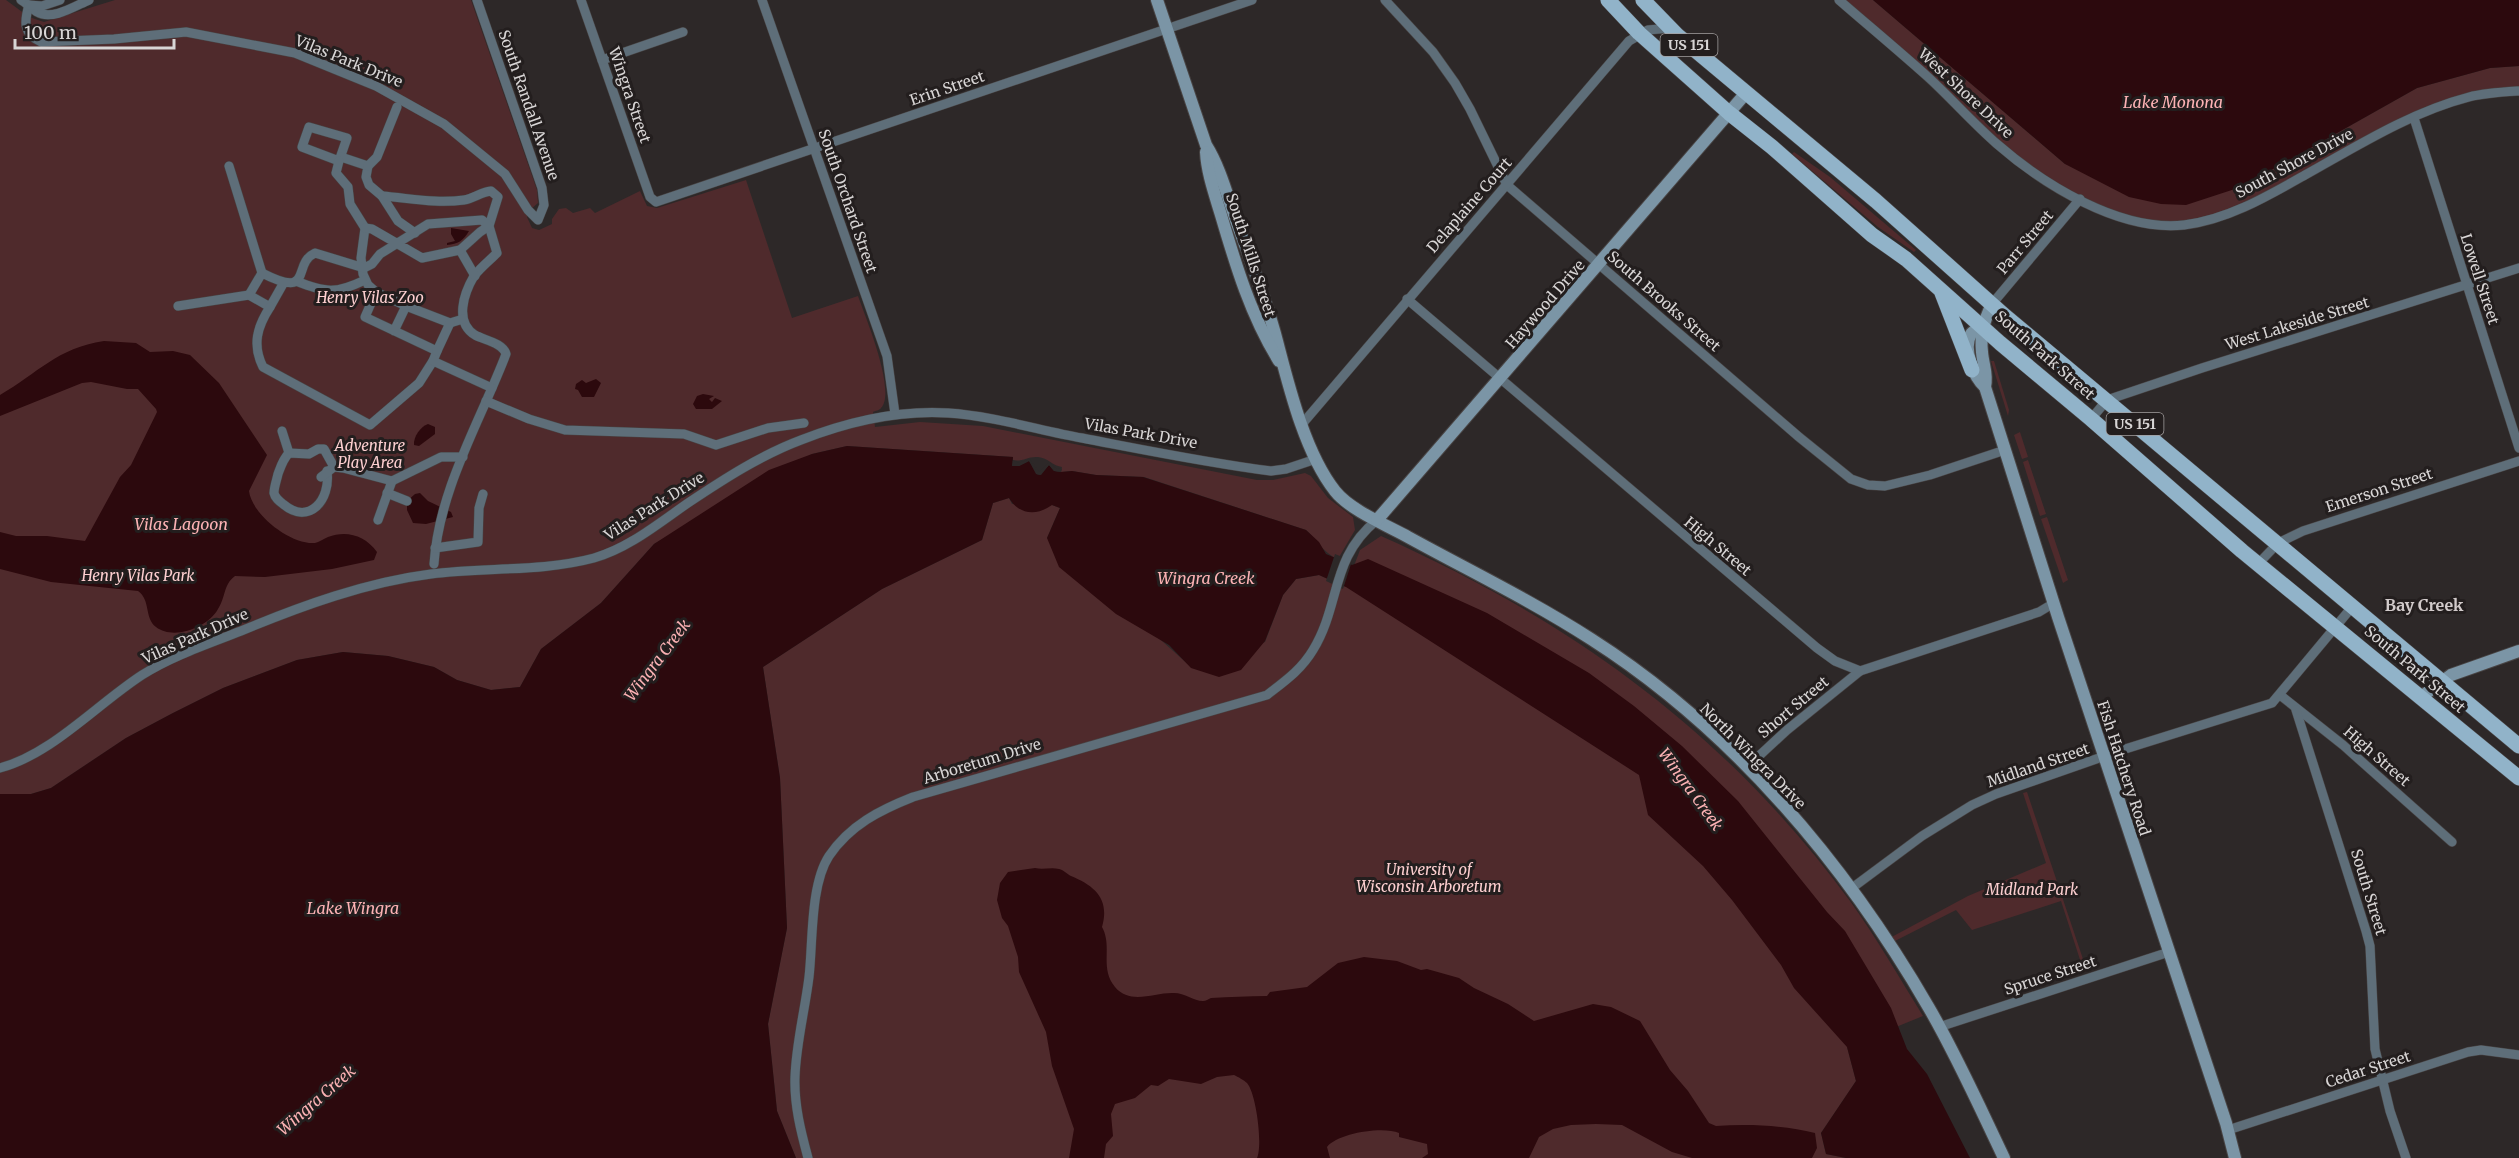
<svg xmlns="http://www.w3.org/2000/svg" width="2519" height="1158" font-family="Merriweather,serif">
<rect width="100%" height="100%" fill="#2d2828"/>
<g fill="#4f2a2c">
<path d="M 0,0 L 6,0 L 29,17 L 44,22 L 115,0 L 471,0 L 537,190 L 538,203 L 530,210 L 527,217 L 532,228 L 539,230 L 552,224 L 552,219 L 559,209 L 566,208 L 573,213 L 590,208 L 595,213 L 640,191 L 647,206 L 657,208 L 746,180 L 792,318 L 858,296 C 865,316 897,392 881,408 C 880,410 875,411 873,412 L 875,427 L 920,422 L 983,426 L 1257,480 L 1273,480 L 1305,473 L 1311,476 L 1328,498 L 1353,517 L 1355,530 L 1338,559 C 1323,553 1317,540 1306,530 L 1144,477 L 1096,475 L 1072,471 L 1061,472 L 1062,467 C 1053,466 1048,458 1038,457 C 1029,456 1022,462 1013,460 L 1013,457 L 847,446 L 812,454 L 654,544 L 601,603 L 541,649 L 520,687 L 491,690 L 457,680 L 434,667 L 388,656 L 343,652 L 297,660 L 223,688 L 173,713 L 126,738 L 51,788 L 31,794 L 0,794 Z"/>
<polygon points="1839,0 1873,0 2065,164 2241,187 2417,88 2490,68 2519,66 2519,91 2442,105 2224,216 2159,226 2080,199 1997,145"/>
<polygon points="1794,152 1830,177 1916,250 1914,252 1878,227 1792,154"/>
<polygon points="1991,361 1994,361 2009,410 2008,416"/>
<polygon points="2020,432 2028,457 2022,459 2014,435"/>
<polygon points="2028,460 2046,514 2040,516 2023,462"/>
<path d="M 1009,498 L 1012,504 L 1052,505 L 1060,508 L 1047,538 L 1191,667 L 1265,642 L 1283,595 L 1296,579 L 1319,575 L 1346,587 L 1360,550 L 1381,536 C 1571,621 1725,731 1850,901 C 1876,937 1899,977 1923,1016 L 1847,1047 L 1856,1081 L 1821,1133 L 1826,1154 L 1846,1158 L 796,1158 L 777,1111 L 768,1024 L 787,928 L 780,778 L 763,667 L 882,589 L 982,540 L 993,503 Z"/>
<polygon points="2047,517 2068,580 2063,583 2041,519"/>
<polygon points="2027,792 2087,971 2084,972 2061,901 1972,930 1956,910 1889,944 1886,940 1968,896 2046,863 2023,793"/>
</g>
<g fill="#2c090d">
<polygon points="1873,0 2519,0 2519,66 2490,68 2417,88 2241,187 2186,205 2161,204 2129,197 2065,164"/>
<path d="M 451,228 L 469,231 C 463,241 458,244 447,245 L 447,243 L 455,241 L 451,234 Z"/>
<path d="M 104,341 L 136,343 L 150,352 L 173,351 L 190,355 L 219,383 L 267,455 L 249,491 C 252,515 291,545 315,543 C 319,542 323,539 328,537 C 346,530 365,535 377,552 L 374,560 L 332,569 L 265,577 L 235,576 C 223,585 226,597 218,609 C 208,627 174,641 156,627 C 144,618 151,600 138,591 L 51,582 L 0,569 L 0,532 L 16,536 L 47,536 L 85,541 L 120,477 L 131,465 L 157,412 L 156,409 L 138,389 L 127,389 L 91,382 L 82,383 L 0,416 L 0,395 C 38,373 57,348 104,341 Z"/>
<polygon points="596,379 601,383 594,397 582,397 578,390 575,389 576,384 582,380 586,383"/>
<polygon points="703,394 714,396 709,399 712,402 715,398 722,401 712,409 696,409 693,404 697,396"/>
<path d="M 428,424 L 435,427 L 435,434 L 419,446 L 414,445 C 413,437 421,426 428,424 Z"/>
<path d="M 847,446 L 1013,457 L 1012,466 L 1019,466 L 1029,461 L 1036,474 L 1040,475 L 1049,465 L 1054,471 L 1061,472 L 1072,471 L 1096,475 L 1143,477 L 1306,530 L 1319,542 L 1326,554 L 1352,565 L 1368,559 L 1487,613 L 1589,673 L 1634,706 L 1682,746 L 1738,801 L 1827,912 L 1845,931 L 1891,1008 L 1907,1049 L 1927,1074 L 1970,1158 L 1846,1158 L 1826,1154 L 1821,1133 L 1856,1081 L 1847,1047 L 1794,988 L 1781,965 L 1732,900 L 1703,866 L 1648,815 L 1639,775 L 1346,587 L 1319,575 L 1296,579 L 1283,595 L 1265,641 L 1241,670 L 1219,677 L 1191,668 L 1169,645 L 1116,614 L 1059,567 L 1047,538 L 1060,508 L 1052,505 C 1037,516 1019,515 1009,498 L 993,503 L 982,540 L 882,589 L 763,667 L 780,778 L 787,928 L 768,1024 L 777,1111 L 796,1158 L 0,1158 L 0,794 L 31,794 L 51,788 L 126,738 L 173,713 L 223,688 L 297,660 L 343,652 L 388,656 L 434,667 L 457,680 L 491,690 L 520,687 L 541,649 L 601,603 L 654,544 L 769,470 L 812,454 Z"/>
<polygon points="420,493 428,501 451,512 453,517 426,524 413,523 407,510 407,501 415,494"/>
<path d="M 1035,868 C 1043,870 1051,867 1059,869 C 1064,870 1067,874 1071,876 C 1095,886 1110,899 1102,927 C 1113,947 1099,967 1115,987 C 1130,1005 1153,993 1172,993 C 1184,992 1193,1001 1203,1001 C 1206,1001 1208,999 1211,998 C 1230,997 1248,996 1267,996 L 1270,992 L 1307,987 L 1338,963 L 1364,957 L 1397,961 L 1421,970 L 1427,969 L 1459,978 L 1474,988 L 1508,1004 L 1534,1021 L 1593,1004 L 1611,1007 L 1640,1021 L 1670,1070 L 1688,1091 L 1709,1123 L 1716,1126 C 1748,1124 1784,1125 1815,1133 L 1817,1148 L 1812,1158 L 1692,1158 L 1672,1152 L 1622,1125 L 1596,1124 L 1571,1125 L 1553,1129 L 1539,1137 L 1529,1158 L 1422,1158 L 1428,1154 L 1427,1144 L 1399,1137 L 1399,1133 C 1383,1126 1338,1133 1327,1147 L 1330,1158 L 1257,1158 C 1263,1145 1256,1093 1247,1083 C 1244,1080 1238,1077 1234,1075 L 1217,1077 L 1201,1084 L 1169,1079 L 1158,1086 L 1151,1085 L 1135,1098 L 1115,1104 L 1111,1114 L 1113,1136 L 1106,1144 L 1104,1158 L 1069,1158 L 1074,1129 L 1052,1066 L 1046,1032 L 1019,972 L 1018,957 L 1008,926 L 1002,918 L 997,900 L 1000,883 L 1008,872 Z"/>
</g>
<g fill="#2d2828">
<polygon points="1030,459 1039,472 1049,462 1056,468 1062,469 1061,472 1054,471 1049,465 1041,475 1036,474 1036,471 1029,461 1019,466 1012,466 1013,460 1018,463"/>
<polygon points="1335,554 1352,561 1343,589 1326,581"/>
</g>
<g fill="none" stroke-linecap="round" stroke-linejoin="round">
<g stroke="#484444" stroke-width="10">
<g id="street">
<path d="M 21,0 C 26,3 31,8 37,12 C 52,21 75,6 89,0"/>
<polyline points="581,0 650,197 656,202 1252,0"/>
<polyline points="762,0 887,356 895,414"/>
<polyline points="1385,0 1433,52 1455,83 1470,109 1507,185 1799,437 1851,479 1868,485 1885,486 1930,475 2005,450"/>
<path d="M 1839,0 C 1869,26 1899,51 1928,77 C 1952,99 1973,123 1997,144 C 2044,185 2120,232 2184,225 C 2227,220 2268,196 2305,175 C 2357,146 2411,112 2469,97 C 2485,93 2503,92 2519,91"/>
<path d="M 29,5 C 24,22 23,34 41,42 L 114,39 L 186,32 L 295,53 L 376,86 L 444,124 L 505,174 L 528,210 L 538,220 L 544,205 L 542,188 L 477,0"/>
<polyline points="29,5 42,6 60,0"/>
<polyline points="602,60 683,32"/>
<polyline points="2414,118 2519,448"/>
<polygon points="309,127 347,138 339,161 302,147"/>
<polyline points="341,157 368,166 366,177 369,185 382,196 398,221 415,233"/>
<polyline points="339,161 336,173 348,187 350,204 365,228 361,258 363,274 368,285 376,292"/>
<polyline points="229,166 262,273"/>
<polyline points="368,166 377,157 397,107"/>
<path d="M 382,196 C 409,198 436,204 464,200 C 473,199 481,192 491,191 L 498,197 L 489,226 L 497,253 C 490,260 480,268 474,276 C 464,293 454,322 475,335 C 484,340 503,343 506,354 C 480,422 439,489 434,564"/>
<polyline points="460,250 475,276"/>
<path d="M 296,281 C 326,293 336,294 365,280"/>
<path d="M 283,284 L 270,307 L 249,295 L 262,273 C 315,300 291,264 315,253 L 364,268 L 372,264 L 380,254 L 428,224 L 482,220 L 489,226 L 480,232 L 460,250 L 422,258 L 372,229 L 365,228"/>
<polyline points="1407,299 1817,648 1835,661 1860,671 2039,612 2054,603"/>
<polyline points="1992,304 2080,199"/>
<polyline points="178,306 249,295"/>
<polyline points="406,306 450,323 463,319"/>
<path d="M 270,307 C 257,327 252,345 263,367 L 370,425 L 419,383 L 433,361"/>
<polyline points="394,331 406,306 376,292 365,317 437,351 433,361 492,388"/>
<polyline points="437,351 450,323"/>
<polyline points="486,401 529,419 565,430 684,434 716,445 768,428 804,423"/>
<polyline points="2091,419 2107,400 2202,368 2519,268"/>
<polyline points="1303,423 1629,41 1648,30 1670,28"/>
<polyline points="282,431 289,453"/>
<path d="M 327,471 C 331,500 309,526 283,504 C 279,501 275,498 274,493 C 274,487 277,479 278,474 C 281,466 283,459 289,453 L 309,454 L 318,449 L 324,449 L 334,467"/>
<polyline points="321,477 334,467 343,468 392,481 441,457 463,457"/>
<polyline points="387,493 407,501"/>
<polyline points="378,520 392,481"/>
<polyline points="435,548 478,542 479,508 483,494"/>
<polyline points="2258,564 2278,543 2303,531 2519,461"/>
<polyline points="2280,695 2343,745 2452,842"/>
<polyline points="2296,710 2366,931 2370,946 2375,1049 2390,1111 2406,1158"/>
<polyline points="1747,767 1787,730 1860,671"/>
<path d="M 0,768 C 52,754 96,705 142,675 C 172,656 208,644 241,631 C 301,606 367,582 431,574 C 485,567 542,572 594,558 C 629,548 659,523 688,503 C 724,479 761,455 801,440 C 847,422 899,410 948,413 C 993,416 1038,430 1082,438 C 1145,450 1208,463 1271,471 L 1286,469 L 1316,459"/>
<polyline points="1852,888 1922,836 1972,805 1996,794 2122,750 2272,703 2352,607"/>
<polyline points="1939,1027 2169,952"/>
<polyline points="2228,1130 2468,1052 2481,1050 2519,1055"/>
<path d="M 808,1158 C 801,1132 794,1105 795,1077 C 796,1044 805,1010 809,977 C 813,943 810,885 829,856 C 850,825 880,810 913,797 L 1267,695 C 1285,681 1301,670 1313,650 C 1341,604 1330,558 1377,520"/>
</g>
</g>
<g stroke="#484444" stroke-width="14">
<g id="secondary">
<path d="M 1157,0 L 1206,145 C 1221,169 1228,199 1238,226 C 1252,264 1267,302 1277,341 C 1289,387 1305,453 1335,491 C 1350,510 1386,525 1408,537 C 1470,571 1532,601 1591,639 C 1732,729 1845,863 1929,1008 C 1957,1056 1980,1108 2004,1158"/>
<path d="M 1206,152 C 1207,173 1215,195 1221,215 C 1236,266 1251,316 1279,361"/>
<path d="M 1982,325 C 1979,328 1973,331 1971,334 C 1962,349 1974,377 1985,387 L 2058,617 L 2226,1123 L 2235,1158"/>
<path d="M 1985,387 C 1988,374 1983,365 1982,352 C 1980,334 1984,321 1992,304"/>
<polyline points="1377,520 1746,93"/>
<polyline points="2421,697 2451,675 2519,651"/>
</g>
</g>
<g stroke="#484444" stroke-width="16">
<g id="primary">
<polyline points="1608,0 1639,33 1729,113 1772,147 1872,235 1906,259 2000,343 2091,419 2242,551 2519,778"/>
<polyline points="1643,0 1677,35 1876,201 2005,316 2519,746"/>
<polyline points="1942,293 1972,370"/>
</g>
</g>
<use href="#street" stroke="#5e6e79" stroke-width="9"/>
<use href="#secondary" stroke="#7b95a6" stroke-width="12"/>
<use href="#primary" stroke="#91b3c9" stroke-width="15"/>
</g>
<g text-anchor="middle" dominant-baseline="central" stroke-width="6" stroke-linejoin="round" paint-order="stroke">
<g fill="#231e1e" stroke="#a29e9e" stroke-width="1.5">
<rect x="1660.5" y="34" width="57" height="22" rx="4.5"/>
<rect x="2106.5" y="413" width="57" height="22" rx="4.5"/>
</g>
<g font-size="14" font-weight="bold" fill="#d8d5d5">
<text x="1689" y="45">US 151</text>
<text x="2135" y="424">US 151</text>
</g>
<g font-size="15" fill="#d8d5d5" stroke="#231e1e">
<text transform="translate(349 61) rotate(22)">Vilas Park Drive</text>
<text transform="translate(947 88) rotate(-19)">Erin Street</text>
<text transform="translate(1966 93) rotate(43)">West Shore Drive</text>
<text transform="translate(630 95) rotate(71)">Wingra Street</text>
<text transform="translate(529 105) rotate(71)">South Randall Avenue</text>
<text transform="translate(2294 163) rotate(-28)">South Shore Drive</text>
<text transform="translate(848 201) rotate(71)">South Orchard Street</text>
<text transform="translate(1469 205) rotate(-49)">Delaplaine Court</text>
<text transform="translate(2025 242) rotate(-50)">Parr Street</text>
<text transform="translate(1251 255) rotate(72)">South Mills Street</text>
<text transform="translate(2480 279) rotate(72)">Lowell Street</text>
<text transform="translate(1664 301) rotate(41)">South Brooks Street</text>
<text transform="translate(1545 304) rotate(-49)">Haywood Drive</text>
<text transform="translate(2297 323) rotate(-17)">West Lakeside Street</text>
<text transform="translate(2045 355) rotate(41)">South Park Street</text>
<text transform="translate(1141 433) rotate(10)">Vilas Park Drive</text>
<text transform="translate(2379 490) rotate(-18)">Emerson Street</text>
<text transform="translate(654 506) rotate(-32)">Vilas Park Drive</text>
<text transform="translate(1718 546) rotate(40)">High Street</text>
<text transform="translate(195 636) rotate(-24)">Vilas Park Drive</text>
<text transform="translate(2415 669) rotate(40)">South Park Street</text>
<text transform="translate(1793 707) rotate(-40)">Short Street</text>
<text transform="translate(1753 756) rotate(45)">North Wingra Drive</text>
<text transform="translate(2377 756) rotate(41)">High Street</text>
<text transform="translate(982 761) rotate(-17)">Arboretum Drive</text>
<text transform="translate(2038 765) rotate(-19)">Midland Street</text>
<text transform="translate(2124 768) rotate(72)">Fish Hatchery Road</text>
<text transform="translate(2369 892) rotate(73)">South Street</text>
<text transform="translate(2050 975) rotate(-18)">Spruce Street</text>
<text transform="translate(2368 1069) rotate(-18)">Cedar Street</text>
</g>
<g font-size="15" font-style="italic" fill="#fdcfd0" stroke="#231e1e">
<text x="370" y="297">Henry Vilas Zoo</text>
<text x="370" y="445">Adventure<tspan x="370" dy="17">Play Area</tspan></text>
<text x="138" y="575">Henry Vilas Park</text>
<text x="1429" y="869">University of<tspan x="1429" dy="17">Wisconsin Arboretum</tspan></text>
<text x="2032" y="889">Midland Park</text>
</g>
<g font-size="16" font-style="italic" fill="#fcb2b4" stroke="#231e1e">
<text x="2173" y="102">Lake Monona</text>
<text x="181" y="524">Vilas Lagoon</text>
<text x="1206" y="578">Wingra Creek</text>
<text transform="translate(657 660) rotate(-53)">Wingra Creek</text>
<text transform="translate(1691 789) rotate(54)">Wingra Creek</text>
<text x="353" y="908">Lake Wingra</text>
<text transform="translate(316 1100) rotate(-41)">Wingra Creek</text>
</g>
<g font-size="16" font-weight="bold" fill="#d2cbcb" stroke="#231e1e">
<text x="2424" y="605">Bay Creek</text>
</g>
</g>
<path d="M15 39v9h159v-9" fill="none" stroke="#d8d5d5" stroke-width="3"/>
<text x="24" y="39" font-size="18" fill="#d8d5d5" stroke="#231e1e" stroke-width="4.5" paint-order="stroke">100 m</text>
</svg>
